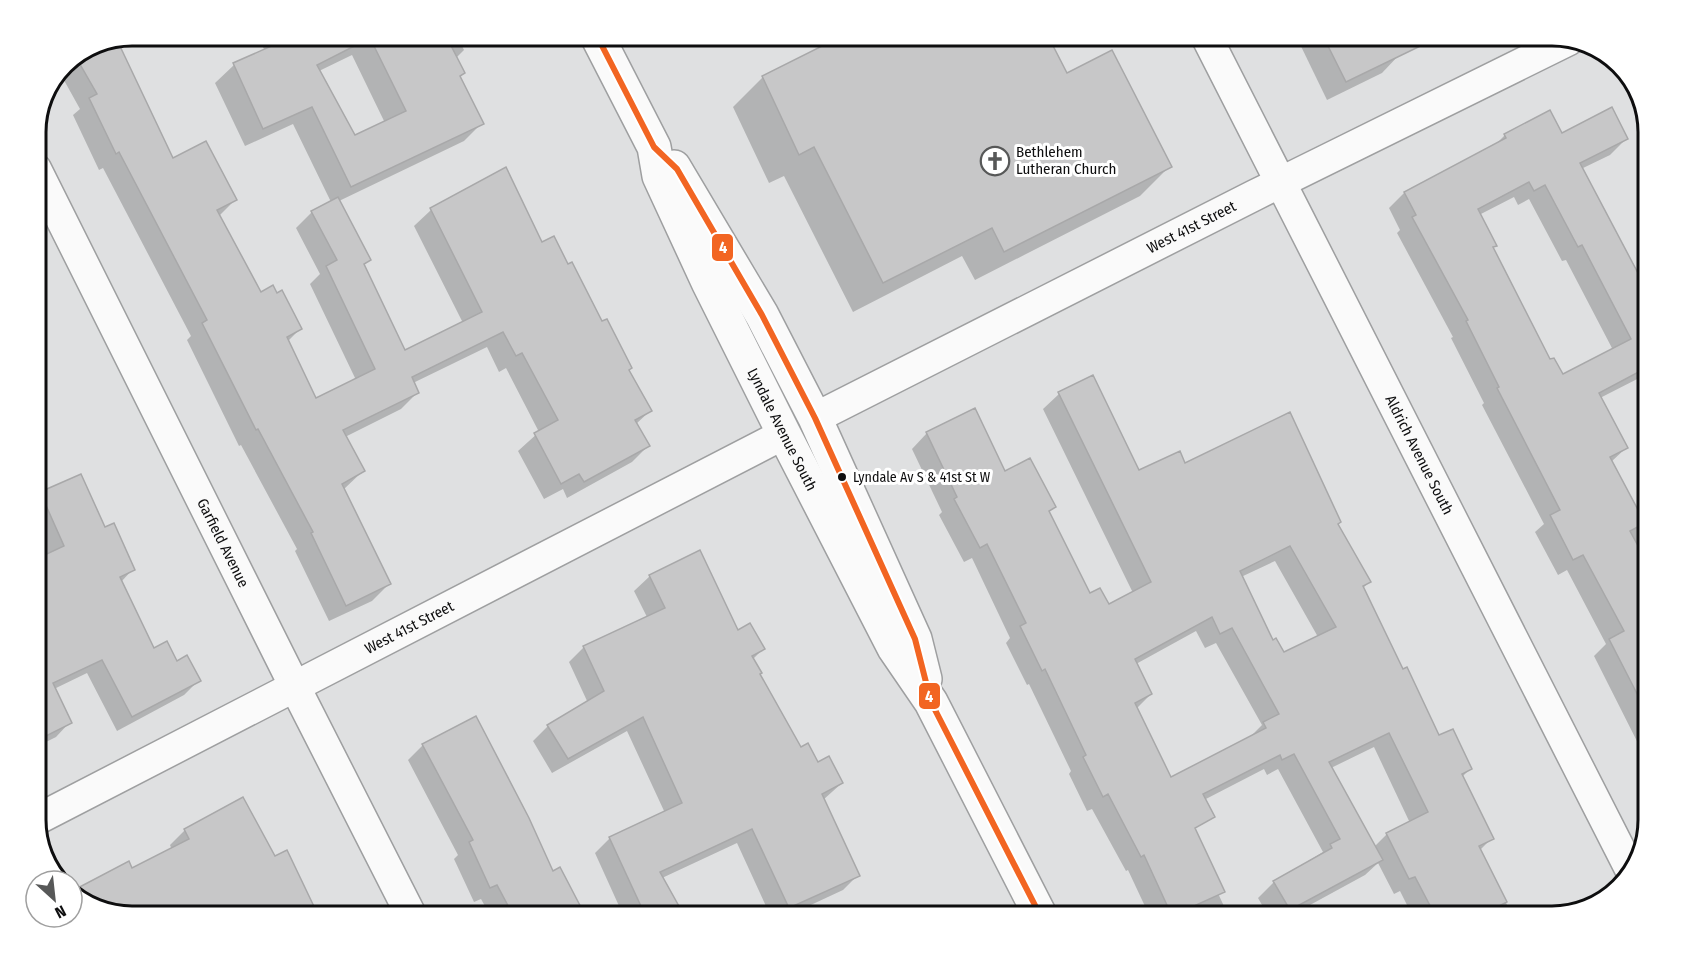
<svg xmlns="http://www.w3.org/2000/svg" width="1685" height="953" font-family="'Fira Sans Condensed',sans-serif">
<rect width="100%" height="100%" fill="#dfe0e1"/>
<g fill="#0003" fill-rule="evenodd">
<path d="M 262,36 L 457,36 L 464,50 L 456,58 L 463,73 L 459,77 L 482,123 L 464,141 L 339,201 L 369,260 L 363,266 L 404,352 L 463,323 L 414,226 L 431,210 L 506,169 L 541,244 L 628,370 L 650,411 L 636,424 L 648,446 L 632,462 L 567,498 L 563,489 L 544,499 L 518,451 L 539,432 L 506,368 L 499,372 L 487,347 L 413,383 L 418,392 L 401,409 L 345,437 L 363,471 L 343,490 L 389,584 L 372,601 L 329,621 L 295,551 L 297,549 L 241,445 L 239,446 L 187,340 L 191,336 L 103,168 L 99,170 L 73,115 L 80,109 L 60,73 L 65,64 L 116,43 L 172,160 L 235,200 L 218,217 L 260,294 L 300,329 L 288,341 L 316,400 L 356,380 L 310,284 L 320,274 L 296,228 L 312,212 L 331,202 L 293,124 L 245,146 L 215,83 L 234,65 L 265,51 L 259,39 ZM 352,55 L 385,123 L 355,137 L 319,71 Z"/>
<polygon points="845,36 1046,36 1066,75 1170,166 1140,196 975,280 962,256 853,312 784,176 769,183 733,107 763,77"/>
<polygon points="1282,36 1295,36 1284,41"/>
<polygon points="1296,36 1411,36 1400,54 1382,73 1327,100"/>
<path d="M 1505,135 L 1561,135 L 1626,139 L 1610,155 L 1581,169 L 1649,296 L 1649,373 L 1600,398 L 1626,448 L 1611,462 L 1649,535 L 1649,765 L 1594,656 L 1606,644 L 1567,570 L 1558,575 L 1535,532 L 1544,524 L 1482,405 L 1484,403 L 1451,338 L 1453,337 L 1397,233 L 1400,230 L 1389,208 L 1404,193 L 1493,147 ZM 1514,197 L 1518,205 L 1529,199 L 1562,261 L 1566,260 L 1613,350 L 1562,376 L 1550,361 L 1492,248 L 1495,245 L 1479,215 Z"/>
<path d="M 1092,377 L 1139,472 L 1185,465 L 1336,524 L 1369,582 L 1363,588 L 1402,671 L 1439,737 L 1470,769 L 1462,777 L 1492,838 L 1480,850 L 1513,917 L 1413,917 L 1400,891 L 1394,894 L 1378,863 L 1365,875 L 1288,917 L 1269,917 L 1258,898 L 1274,882 L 1323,852 L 1278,769 L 1267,775 L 1264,769 L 1202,801 L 1189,777 L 1248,739 L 1262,725 L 1216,643 L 1205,648 L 1196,631 L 1136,664 L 1151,694 L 1136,709 L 1150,747 L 1229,917 L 1150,917 L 1128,870 L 1126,871 L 1092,809 L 1087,811 L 1069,774 L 1071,771 L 1029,684 L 1027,685 L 1006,643 L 1010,638 L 972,558 L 964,562 L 939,515 L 942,512 L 912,449 L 927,433 L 1005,473 L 1055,507 L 1048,513 L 1089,595 L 1108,606 L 1133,593 L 1043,409 L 1059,394 ZM 1275,561 L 1318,637 L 1283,654 L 1272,642 L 1241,577 ZM 1374,747 L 1410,823 L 1387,834 L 1374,847 L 1331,768 Z"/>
<polygon points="41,493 104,529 133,569 121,582 154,650 176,663 199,680 184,695 117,731 87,673 54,689 70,722 56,737 36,747 36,560 47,555 36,531 36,498"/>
<polygon points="650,576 763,649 752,660 758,674 800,749 842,783 823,800 858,875 843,890 785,917 771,917 737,843 662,878 683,917 624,917 595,853 610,838 665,813 627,731 552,773 533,741 548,726 588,703 569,662 584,647 647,617 634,591"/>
<polygon points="423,745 552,873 585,917 491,917 481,899 474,902 454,859 458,855 408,760"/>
<polygon points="185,830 274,858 320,917 132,917 85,904 72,892 128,863 132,870 172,850 170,845"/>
</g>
<g fill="#c7c7c8" stroke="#a8a8a9" stroke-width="1.5" fill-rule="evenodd">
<path d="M 294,36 L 446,36 L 465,73 L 460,76 L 484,124 L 351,187 L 312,107 L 263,129 L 233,63 ZM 370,38 L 406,111 L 355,135 L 317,65 Z"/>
<polygon points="842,36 1048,36 1067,73 1112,50 1172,167 1004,252 992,228 883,283 814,147 799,155 762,76"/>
<polygon points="1323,36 1441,36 1346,82"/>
<polygon points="118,42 173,158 206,141 237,200 217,210 261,292 273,285 277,293 282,290 302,329 287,337 316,398 375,369 326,266 337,260 311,211 338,197 371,260 364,264 405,350 482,312 430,208 506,167 542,242 554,236 568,264 572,262 602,321 607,319 632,368 629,370 652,411 635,420 650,446 584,482 579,474 561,484 534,433 558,420 522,353 516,356 503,332 412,377 419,393 343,430 365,471 342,484 391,584 346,606 311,533 313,532 258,429 256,430 202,323 207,320 119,152 116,154 89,98 97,94 77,59"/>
<path d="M 1612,107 L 1628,139 L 1580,163 L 1649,294 L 1649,373 L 1646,368 L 1599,393 L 1628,448 L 1610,457 L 1645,523 L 1630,531 L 1649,566 L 1649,717 L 1609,639 L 1624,631 L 1583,555 L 1573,560 L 1550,515 L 1560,510 L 1497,388 L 1499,387 L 1466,321 L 1468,320 L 1412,217 L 1416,215 L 1404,192 L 1506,138 L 1504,134 L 1550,110 L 1562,133 ZM 1529,182 L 1534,191 L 1545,185 L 1578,247 L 1582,245 L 1631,339 L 1563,374 L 1554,358 L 1550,359 L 1493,247 L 1497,246 L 1478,209 Z"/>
<path d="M 1093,375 L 1139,470 L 1180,451 L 1185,463 L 1290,412 L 1341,522 L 1338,524 L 1371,582 L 1363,586 L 1403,669 L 1407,667 L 1439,735 L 1453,729 L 1472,769 L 1462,774 L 1494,839 L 1479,846 L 1507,902 L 1477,917 L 1436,917 L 1415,877 L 1409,879 L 1386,833 L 1428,812 L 1389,733 L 1329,762 L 1383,860 L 1290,910 L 1273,881 L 1332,848 L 1330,844 L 1340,839 L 1294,754 L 1282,760 L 1280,755 L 1203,794 L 1215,817 L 1195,828 L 1225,892 L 1172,916 L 1144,855 L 1141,857 L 1108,794 L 1103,797 L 1083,757 L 1086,755 L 1045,669 L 1042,671 L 1020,626 L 1026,623 L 987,544 L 980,548 L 954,499 L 957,497 L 926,432 L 975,408 L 1005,471 L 1030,458 L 1056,507 L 1049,511 L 1090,593 L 1100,588 L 1109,604 L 1151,582 L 1058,392 ZM 1290,546 L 1336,627 L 1284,652 L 1276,638 L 1273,640 L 1240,571 ZM 1212,617 L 1220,634 L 1232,628 L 1279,714 L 1263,722 L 1266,728 L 1171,777 L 1135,703 L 1152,694 L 1135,659 Z"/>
<polygon points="81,474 105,527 114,523 135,570 120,577 154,648 167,641 177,661 187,655 201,681 132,717 102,660 53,683 72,723 36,741 36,559 64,546 40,492"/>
<polygon points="700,550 738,630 750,623 765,649 752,656 762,673 760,674 801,747 808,743 818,762 829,756 843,783 822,794 860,876 789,908 752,829 660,872 685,917 646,917 609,837 682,803 643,717 568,759 547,725 604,691 583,646 665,608 649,575"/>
<polygon points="476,716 529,818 553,871 560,867 586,917 514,917 497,885 490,888 469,842 473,840 422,744"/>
<polygon points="243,797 275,856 287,850 319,917 132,917 85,904 72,892 72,891 129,861 132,868 189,839 184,829"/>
</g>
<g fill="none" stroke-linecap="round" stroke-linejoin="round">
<g stroke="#9e9fa0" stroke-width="33">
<g id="street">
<path id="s1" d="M 1206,36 L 1632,873"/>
<path id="s2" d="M 36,169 L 295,687 L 412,917"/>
<path id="s3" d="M 815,418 L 1255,195 L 1569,40"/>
<path id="s4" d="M 36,820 L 784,434"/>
</g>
</g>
<g stroke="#9e9fa0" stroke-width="36">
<g id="secondary">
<path id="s5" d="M 597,36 L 654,147 L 659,176 L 708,282 L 784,434 L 894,648 L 931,702 L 1041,917"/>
<polyline points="674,167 762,315 815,418 915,639 925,679"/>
</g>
</g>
<use href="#street" stroke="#fafafa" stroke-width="30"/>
<use href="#secondary" stroke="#fafafa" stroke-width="33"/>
<g stroke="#fff" stroke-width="10">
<polyline id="bus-1" points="597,36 654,147 677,169 762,315 815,418 915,639 931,702 1041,917"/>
</g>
<use href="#bus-1" stroke="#f26522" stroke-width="6"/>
</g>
<defs>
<g id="church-ring" transform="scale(1.5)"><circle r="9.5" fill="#fff" stroke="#575858" stroke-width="1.5"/><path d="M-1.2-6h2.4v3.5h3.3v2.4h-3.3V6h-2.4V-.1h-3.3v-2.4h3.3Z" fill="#575858"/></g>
</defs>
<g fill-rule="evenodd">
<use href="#church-ring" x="995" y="161"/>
</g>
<circle fill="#0e0e0f" stroke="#fff" stroke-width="2" cx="842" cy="477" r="5"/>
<g text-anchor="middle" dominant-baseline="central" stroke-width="6" stroke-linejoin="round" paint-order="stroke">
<g font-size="14" fill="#0e0e0f" stroke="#fff" text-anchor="start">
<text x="853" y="477">Lyndale Av S &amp; 41st St W</text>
</g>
<g font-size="15" fill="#0e0e0f" stroke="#fff" text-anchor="start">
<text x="1016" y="152">Bethlehem<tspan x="1016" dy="17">Lutheran Church</tspan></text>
</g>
<g font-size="15" fill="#0e0e0f" stroke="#fff">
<text stroke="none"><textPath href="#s3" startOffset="422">West 41st Street</textPath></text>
<text stroke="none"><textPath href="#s5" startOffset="436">Lyndale Avenue South</textPath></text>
<text stroke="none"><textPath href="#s1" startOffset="470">Aldrich Avenue South</textPath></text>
<text stroke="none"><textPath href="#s2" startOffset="418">Garfield Avenue</textPath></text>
<text stroke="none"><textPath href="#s4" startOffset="420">West 41st Street</textPath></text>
</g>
</g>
<path d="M0 0H1685V953H0ZM132 46H1552A86 86 0 0 1 1638 132V820A86 86 0 0 1 1552 906H132A86 86 0 0 1 46 820V132A86 86 0 0 1 132 46Z" fill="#fff" fill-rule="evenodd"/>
<path fill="none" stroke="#0e0e0f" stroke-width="3" d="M132 46H1552A86 86 0 0 1 1638 132V820A86 86 0 0 1 1552 906H132A86 86 0 0 1 46 820V132A86 86 0 0 1 132 46Z"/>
<g stroke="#fff" stroke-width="2">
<rect x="711" y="233" width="23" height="29" rx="6" fill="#f26522"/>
<rect x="918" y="682" width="23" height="28" rx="6" fill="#f26522"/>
</g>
<g font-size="16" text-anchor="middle" font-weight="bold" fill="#fff">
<text x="723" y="253">4</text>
<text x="929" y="702">4</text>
</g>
<g transform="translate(54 899) rotate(153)"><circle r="28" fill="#ffffff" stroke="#9f9f9f" stroke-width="1.5"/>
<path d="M0-4.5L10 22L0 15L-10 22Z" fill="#575858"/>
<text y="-9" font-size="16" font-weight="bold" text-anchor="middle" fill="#0e0e0f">N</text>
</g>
</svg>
